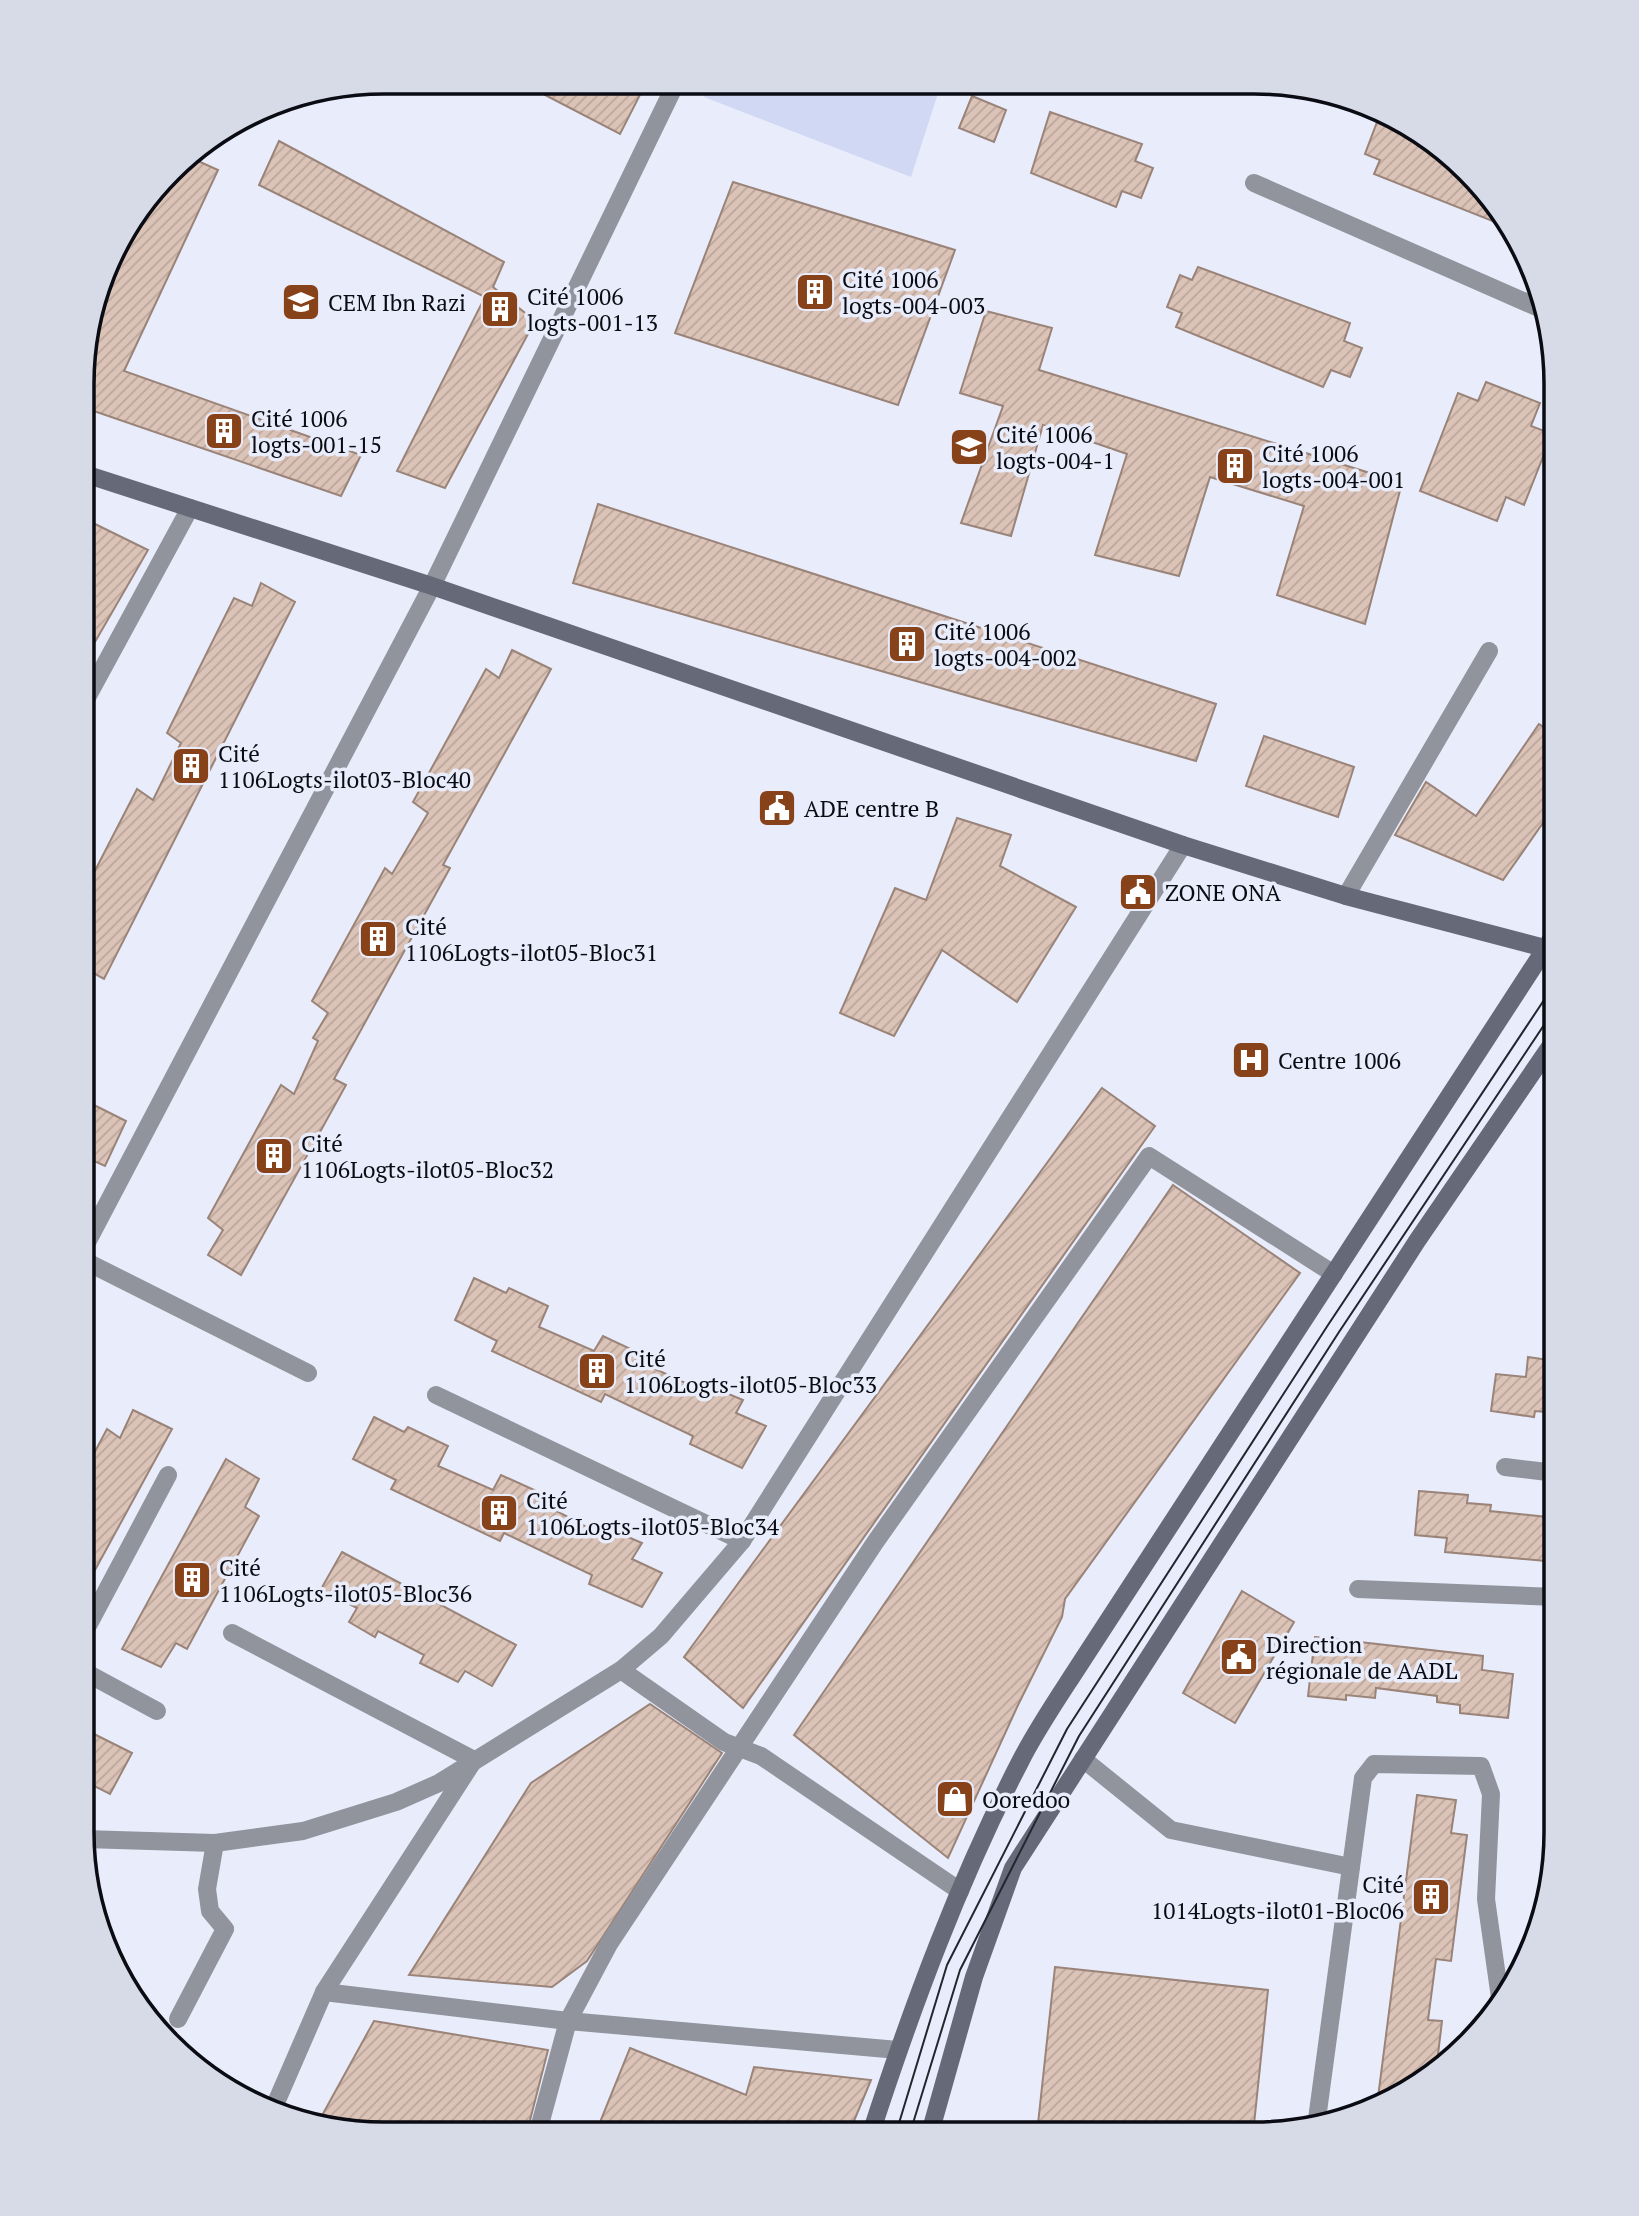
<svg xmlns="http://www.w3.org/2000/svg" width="1639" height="2216" font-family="'PT Serif',serif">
<defs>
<pattern id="building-hatch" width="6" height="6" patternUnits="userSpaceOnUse" patternTransform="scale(1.75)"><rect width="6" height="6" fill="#dbc3b7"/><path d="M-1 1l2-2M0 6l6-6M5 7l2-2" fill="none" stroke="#bba69c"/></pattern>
</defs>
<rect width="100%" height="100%" fill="#e9edfb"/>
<polygon fill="#d1d8f4" points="710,83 941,84 911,177 704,97"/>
<g fill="url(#building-hatch)" stroke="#9a8378" stroke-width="2">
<polygon points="522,83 646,83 620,134"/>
<polygon points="972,96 1006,110 994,142 959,128"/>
<polygon points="1050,112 1142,144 1135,161 1153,168 1141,198 1122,191 1116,207 1031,173"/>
<polygon points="1393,119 1438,144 1505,226 1374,174 1380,160 1365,154 1377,122 1390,127"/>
<polygon points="279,141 504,262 493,287 535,321 445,488 397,471 485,297 259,185"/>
<polygon points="187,156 218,170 124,371 361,455 341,496 85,408 85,347 143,209"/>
<polygon points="733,182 955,250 898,405 675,333"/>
<polygon points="1198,267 1350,323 1344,341 1362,348 1350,377 1331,370 1323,387 1176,327 1182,313 1167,307 1180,275 1192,280"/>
<polygon points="986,311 1052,328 1039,370 1402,483 1365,624 1277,595 1304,506 1210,477 1179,576 1095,555 1127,454 1043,425 1011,536 961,523 1003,406 960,393"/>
<polygon points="1486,382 1540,403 1531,426 1552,434 1524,505 1506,497 1497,521 1420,491 1458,393 1478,401"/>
<polygon points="598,504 1216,704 1196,761 573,583"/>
<polygon points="95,524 148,550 84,661 85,544"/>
<polygon points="261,583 295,602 104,979 84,968 84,892 137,789 153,800 181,743 167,733 234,598 252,606"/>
<polygon points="512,650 551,669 443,865 450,868 334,1079 346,1085 241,1275 208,1255 223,1230 208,1218 281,1085 294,1094 318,1041 313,1038 328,1013 312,1001 385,868 392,874 428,813 413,802 486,669 499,678"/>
<polygon points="1539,724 1557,736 1557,803 1503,880 1395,835 1426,782 1476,816"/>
<polygon points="1264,736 1354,767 1338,817 1246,786"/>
<polygon points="957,818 1011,835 1000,866 1076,907 1017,1002 942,950 894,1036 840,1013 895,888 926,900"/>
<polygon points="1102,1088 1155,1126 743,1708 684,1657"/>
<polygon points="84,1100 126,1121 105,1166 83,1156"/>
<polygon points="1173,1185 1300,1273 1065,1599 1062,1617 1018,1705 948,1858 794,1735"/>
<polygon points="474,1278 506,1293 509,1288 548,1306 539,1327 594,1351 603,1336 639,1353 636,1360 696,1388 700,1382 743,1400 736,1413 766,1426 742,1468 690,1444 693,1436 605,1394 601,1402 492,1351 497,1341 455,1320"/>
<polygon points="1528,1357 1556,1361 1556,1413 1535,1411 1534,1417 1491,1411 1496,1374 1526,1377"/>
<polygon points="133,1410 172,1429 83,1592 83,1474 107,1429 120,1438"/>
<polygon points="374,1417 404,1432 408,1427 448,1446 438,1466 493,1490 501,1475 541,1493 538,1501 594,1531 598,1524 642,1543 632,1559 662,1573 642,1607 589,1584 592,1575 504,1533 500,1541 391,1489 396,1480 353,1459"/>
<polygon points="226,1459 259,1479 245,1507 259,1516 187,1649 176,1643 161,1667 122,1649"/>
<polygon points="1419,1491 1468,1495 1467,1503 1491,1505 1490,1511 1556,1518 1556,1562 1445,1552 1447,1538 1415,1535"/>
<polygon points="342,1552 516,1645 492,1686 465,1671 458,1682 420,1663 424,1655 378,1631 375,1637 349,1622 357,1608 321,1589"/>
<polygon points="1242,1591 1294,1622 1235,1723 1183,1693"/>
<polygon points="1315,1637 1483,1656 1482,1670 1513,1674 1508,1718 1460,1713 1460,1705 1437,1702 1437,1696 1376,1688 1375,1698 1346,1695 1346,1700 1308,1696"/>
<polygon points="650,1704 722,1753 587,1961 552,1987 409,1975 531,1783"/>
<polygon points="82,1728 132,1753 110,1794 82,1780"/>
<polygon points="1417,1795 1456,1800 1451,1833 1467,1835 1451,1961 1436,1959 1428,2020 1442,2021 1436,2071 1389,2102 1377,2105"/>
<polygon points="1055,1967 1268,1990 1253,2134 1037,2133"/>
<polygon points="374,2021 548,2050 527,2132 345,2131 319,2121"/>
<polygon points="630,2048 746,2095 754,2067 871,2080 849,2133 596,2132"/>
</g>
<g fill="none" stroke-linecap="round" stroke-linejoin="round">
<g stroke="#91949d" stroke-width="18">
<polyline points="1346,896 1489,651"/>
<polyline points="1505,1467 1556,1473"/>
<polyline points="1358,1589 1556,1597"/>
<polyline points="1083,1759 1171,1830 1351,1867"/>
<polyline points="178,2019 225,1929 210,1911 207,1889 215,1843"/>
</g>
<g stroke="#91949d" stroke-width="18">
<polyline points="1254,183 1539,308"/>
<polyline points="84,703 190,508"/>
<polyline points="83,1250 432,586 676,83"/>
<polyline points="83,1260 308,1373"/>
<polyline points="436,1395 742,1541"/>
<polyline points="232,1633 474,1760 324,1992 275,2105"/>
<polyline points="83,1635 168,1475"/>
<polyline points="621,1670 724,1742 761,1756 960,1891"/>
<polyline points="83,1671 157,1711"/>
<polyline points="84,1839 215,1843 303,1831 396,1802 439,1783 621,1670 661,1636 742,1541 1183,845"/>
<polyline points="1554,1863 1551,1850 1556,1819"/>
<polyline points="324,1992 568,2021 898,2050"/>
<polyline points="1317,2119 1363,1778 1374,1764 1481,1766 1491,1794 1486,1899 1501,2005"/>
<polyline points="538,2132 568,2021 609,1944 876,1541 1149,1156 1334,1274"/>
</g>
<g stroke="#666977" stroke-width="18">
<polyline points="85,474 432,586 1183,845 1346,896 1556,951"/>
<path d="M 871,2133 C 912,2007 959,1880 1020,1762 C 1036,1730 1058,1698 1078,1667 L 1556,932"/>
<polyline points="930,2133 974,1977 1013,1868 1417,1241 1556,1038"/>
</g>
<g stroke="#24252e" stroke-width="2">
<polyline points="896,2133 947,1965 1067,1729 1328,1325 1556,982"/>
<polyline points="910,2133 960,1970 1079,1736 1339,1332 1556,1007"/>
</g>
</g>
<defs>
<g id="building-square" transform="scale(2.0125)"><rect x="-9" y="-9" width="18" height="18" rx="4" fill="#874219" stroke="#e9edfb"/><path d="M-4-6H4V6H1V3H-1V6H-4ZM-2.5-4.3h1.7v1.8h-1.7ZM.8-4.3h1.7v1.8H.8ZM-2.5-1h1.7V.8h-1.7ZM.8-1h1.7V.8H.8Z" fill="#fff"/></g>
<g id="school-square" transform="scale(2.0125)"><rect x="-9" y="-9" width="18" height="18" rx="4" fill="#874219" stroke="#e9edfb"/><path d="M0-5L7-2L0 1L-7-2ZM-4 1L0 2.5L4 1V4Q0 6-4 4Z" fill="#fff"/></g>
<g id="university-square" transform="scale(2.0125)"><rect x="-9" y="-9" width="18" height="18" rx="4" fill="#874219" stroke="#e9edfb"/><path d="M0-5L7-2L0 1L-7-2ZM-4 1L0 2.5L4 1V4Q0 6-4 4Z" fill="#fff"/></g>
<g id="civic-square" transform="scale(2.0125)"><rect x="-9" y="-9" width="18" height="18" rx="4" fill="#874219" stroke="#e9edfb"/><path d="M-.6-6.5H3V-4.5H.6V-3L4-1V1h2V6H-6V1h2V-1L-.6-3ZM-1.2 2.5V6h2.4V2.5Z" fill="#fff"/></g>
<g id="hospital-square" transform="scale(2.0125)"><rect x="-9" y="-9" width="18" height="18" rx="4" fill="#874219" stroke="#e9edfb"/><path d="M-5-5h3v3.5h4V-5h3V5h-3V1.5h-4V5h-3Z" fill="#fff"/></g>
<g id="shop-square" transform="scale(2.0125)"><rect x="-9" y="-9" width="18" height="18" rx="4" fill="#874219" stroke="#e9edfb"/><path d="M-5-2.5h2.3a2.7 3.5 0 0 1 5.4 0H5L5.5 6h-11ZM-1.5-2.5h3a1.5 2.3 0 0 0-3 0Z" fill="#fff"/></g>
</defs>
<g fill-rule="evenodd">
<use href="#building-square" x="815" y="292"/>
<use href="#school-square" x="301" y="302"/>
<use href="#building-square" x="500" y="309"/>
<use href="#building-square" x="224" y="431"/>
<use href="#university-square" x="969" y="447"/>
<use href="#building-square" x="1235" y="466"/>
<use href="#building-square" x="907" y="644"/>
<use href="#building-square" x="191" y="766"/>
<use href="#civic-square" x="777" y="808"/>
<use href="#civic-square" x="1138" y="892"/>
<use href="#building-square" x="378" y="939"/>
<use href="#hospital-square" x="1251" y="1060"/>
<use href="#building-square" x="274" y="1156"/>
<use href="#building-square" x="597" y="1371"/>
<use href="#building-square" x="499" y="1513"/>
<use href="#building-square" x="192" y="1580"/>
<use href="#civic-square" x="1239" y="1657"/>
<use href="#shop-square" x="955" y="1799"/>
<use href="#building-square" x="1431" y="1897"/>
</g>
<g text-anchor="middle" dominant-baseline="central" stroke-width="7" stroke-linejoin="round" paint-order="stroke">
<g font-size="23" fill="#0a0b13" stroke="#e9edfb" text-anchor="start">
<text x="842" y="279">Cité 1006<tspan x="842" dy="26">logts-004-003</tspan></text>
<text x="527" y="296">Cité 1006<tspan x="527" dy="26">logts-001-13</tspan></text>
<text x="328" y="302">CEM Ibn Razi</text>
<text x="251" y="418">Cité 1006<tspan x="251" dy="26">logts-001-15</tspan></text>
<text x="996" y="434">Cité 1006<tspan x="996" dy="26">logts-004-1</tspan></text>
<text x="1262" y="453">Cité 1006<tspan x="1262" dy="26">logts-004-001</tspan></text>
<text x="934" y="631">Cité 1006<tspan x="934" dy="26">logts-004-002</tspan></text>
<text x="218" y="753">Cité<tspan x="218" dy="26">1106Logts-ilot03-Bloc40</tspan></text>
<text x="804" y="808">ADE centre B</text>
<text x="1165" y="892">ZONE ONA</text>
<text x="405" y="926">Cité<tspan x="405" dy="26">1106Logts-ilot05-Bloc31</tspan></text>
<text x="1278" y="1060">Centre 1006</text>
<text x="301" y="1143">Cité<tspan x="301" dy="26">1106Logts-ilot05-Bloc32</tspan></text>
<text x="624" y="1358">Cité<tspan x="624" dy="26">1106Logts-ilot05-Bloc33</tspan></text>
<text x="526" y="1500">Cité<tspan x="526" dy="26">1106Logts-ilot05-Bloc34</tspan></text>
<text x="219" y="1567">Cité<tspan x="219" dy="26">1106Logts-ilot05-Bloc36</tspan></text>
<text x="1266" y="1644">Direction<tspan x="1266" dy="26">régionale de AADL</tspan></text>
<text x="982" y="1799">Ooredoo</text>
<text x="1404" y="1884" text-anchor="end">Cité<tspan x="1404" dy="26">1014Logts-ilot01-Bloc06</tspan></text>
</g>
</g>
<path d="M0 0H1639V2216H0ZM384 94H1254A290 290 0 0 1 1544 384V1832A290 290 0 0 1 1254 2122H384A290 290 0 0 1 94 1832V384A290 290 0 0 1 384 94Z" fill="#d7dbe8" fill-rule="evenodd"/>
<path fill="none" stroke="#0a0b13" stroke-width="3.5" d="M384 94H1254A290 290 0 0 1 1544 384V1832A290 290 0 0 1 1254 2122H384A290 290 0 0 1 94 1832V384A290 290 0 0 1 384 94Z"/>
</svg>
